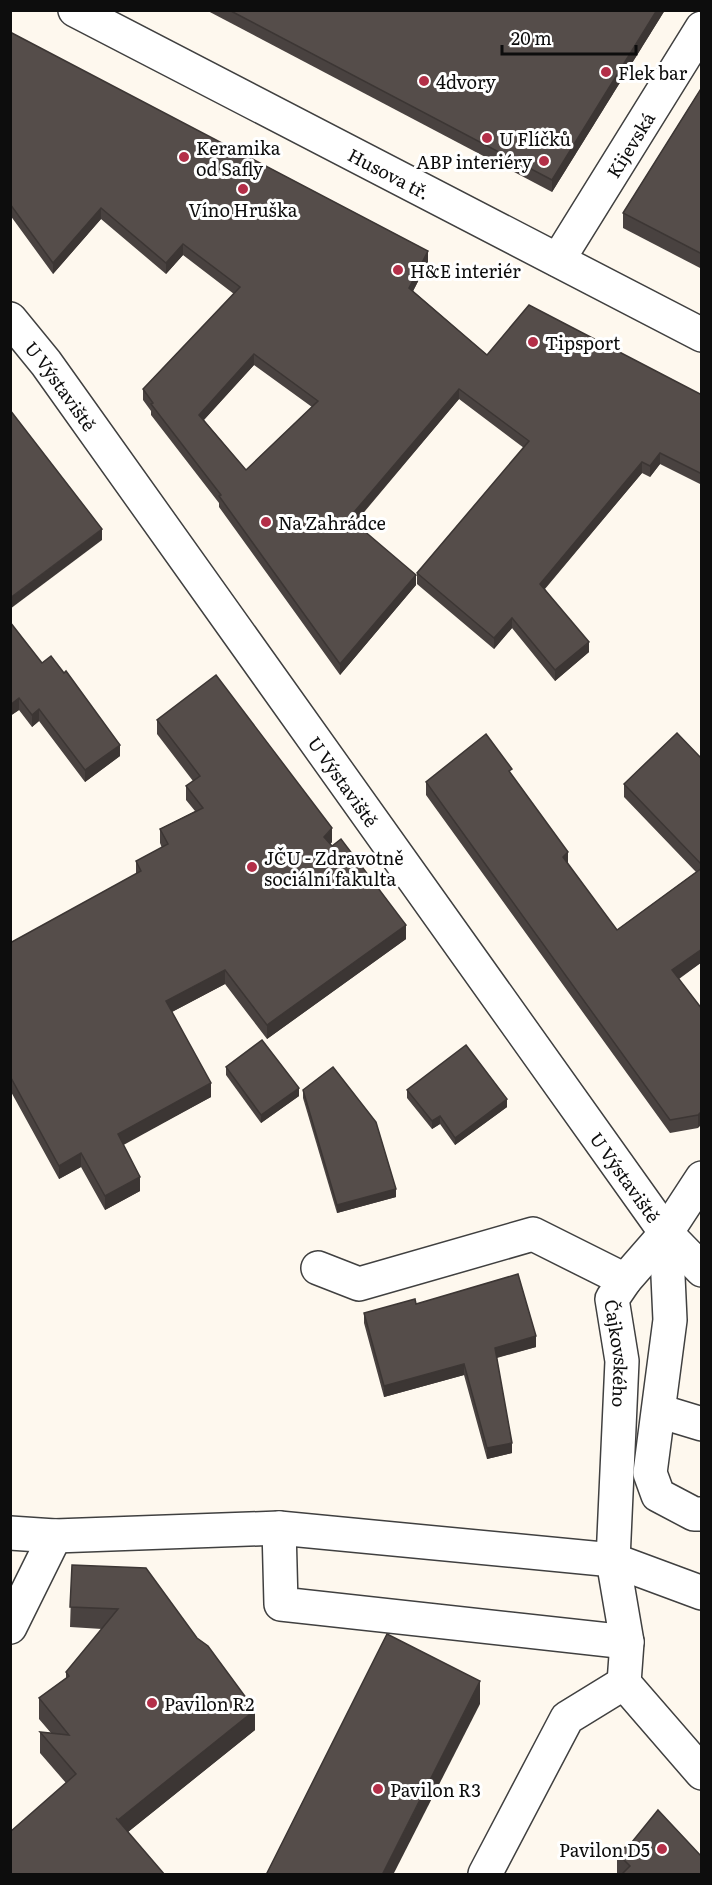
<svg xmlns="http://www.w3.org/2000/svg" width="712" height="1885" font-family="Literata,serif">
<rect width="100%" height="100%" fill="#fef8ee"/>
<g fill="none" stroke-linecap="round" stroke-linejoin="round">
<g stroke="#404040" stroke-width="36">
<g id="minor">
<path id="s1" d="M 75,10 L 702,335"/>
<path id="s2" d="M 558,260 L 702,28"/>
<path id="s3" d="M 10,319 L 46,363 L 666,1233 L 702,1270"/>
<path id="s4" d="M 702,1178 L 666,1233 L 625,1280 L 612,1299 L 622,1361 L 613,1560 L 627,1642 L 624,1683 L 702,1773"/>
<polyline points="666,1233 670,1320 650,1473 658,1495 694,1514 702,1514"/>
<polyline points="318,1268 359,1284 533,1234 625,1280"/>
<polyline points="659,1411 702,1424"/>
<polyline points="279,1528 281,1604 627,1642"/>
<polyline points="10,1533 55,1536 279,1528 613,1560 702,1593"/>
<polyline points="10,1627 55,1536"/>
<polyline points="485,1874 567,1718 624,1683"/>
</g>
</g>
<use href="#minor" stroke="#fff" stroke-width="33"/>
</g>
<g fill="#494240" fill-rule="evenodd">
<polygon points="206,10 665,10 552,192"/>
<path d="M 10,32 L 428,262 L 413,291 L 487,355 L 702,395 L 702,485 L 660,464 L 650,477 L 642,473 L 545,589 L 589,652 L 555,681 L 512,628 L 494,649 L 417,584 L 417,573 L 524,448 L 459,399 L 355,523 L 416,585 L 340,675 L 219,507 L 219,503 L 151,415 L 151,411 L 143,400 L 143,389 L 234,294 L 183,255 L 166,274 L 101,219 L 53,274 L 10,215 ZM 254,365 L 312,407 L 246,470 L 204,420 Z"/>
<polygon points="702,87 702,269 623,228 623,213"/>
<polygon points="10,622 42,663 120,756 85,782 39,721 32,727 19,710 10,716"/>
<polygon points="157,720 332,842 330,844 406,939 267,1039 225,984 172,1012 211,1097 123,1144 140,1191 105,1210 81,1167 59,1179 10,1090 10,943 136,874 136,861 162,848 160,843 160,829 195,811 186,800 186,786 193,781 157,734"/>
<polygon points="702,759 702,962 679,979 702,1009 698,1128 670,1133 426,795 426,782 512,775 568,864 617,930 696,872 624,797 624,784"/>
<polygon points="226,1067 299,1096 261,1123 226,1075"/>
<polygon points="303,1090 396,1197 337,1213 303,1098"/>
<polygon points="407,1090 507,1107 455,1145 440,1124 432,1129 407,1098"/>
<polygon points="416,1304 536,1347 497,1358 512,1453 487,1459 464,1375 384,1397 364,1323 364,1313"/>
<polygon points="72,1565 255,1730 128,1832 66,1783 40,1753 40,1732 51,1733 39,1719 39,1698 66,1678 66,1672 102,1629 70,1627"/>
<polygon points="617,1853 702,1875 617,1875"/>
</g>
<g fill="#3c3634">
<polygon points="657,10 665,10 552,192 552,180"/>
<polygon points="101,208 101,219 53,274 53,263"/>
<polygon points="183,244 183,255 166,274 166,263"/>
<polygon points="428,251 428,262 409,299 409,288"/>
<polygon points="254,354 254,365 199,425 199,415"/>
<polygon points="459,389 459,399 349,529 349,518"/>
<polygon points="660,453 660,464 650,477 650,466"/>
<polygon points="642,462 642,473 540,594 540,584"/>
<polygon points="102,529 102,540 10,609 10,598"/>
<polygon points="416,575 416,585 340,675 340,664"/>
<polygon points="512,618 512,628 494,649 494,638"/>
<polygon points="589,642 589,652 555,681 555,670"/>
<polygon points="19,698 19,710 10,716 10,705"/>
<polygon points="39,709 39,721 32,727 32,715"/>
<polygon points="120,745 120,756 85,782 85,770"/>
<polygon points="332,828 332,842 324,851 324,837"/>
<polygon points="568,852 568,865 563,857"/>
<polygon points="406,925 406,939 267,1039 267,1025"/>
<polygon points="702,949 702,962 672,983 672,970"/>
<polygon points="225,970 225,984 166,1015 166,1001"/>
<polygon points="211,1083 211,1097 118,1148 118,1134"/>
<polygon points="299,1088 299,1096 261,1123 261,1115"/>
<polygon points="507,1099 507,1107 455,1145 455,1138"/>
<polygon points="702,1111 702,1124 698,1128 698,1115"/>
<polygon points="440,1116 440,1124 432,1129 432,1121"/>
<polygon points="81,1153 81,1167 59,1179 59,1166"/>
<polygon points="140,1177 140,1191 105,1210 105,1196"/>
<polygon points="396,1189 396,1197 337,1213 337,1205"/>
<polygon points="536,1336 536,1347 495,1358 495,1348"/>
<polygon points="464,1364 464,1375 384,1397 384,1386"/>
<polygon points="512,1443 512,1453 487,1459 487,1448"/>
<polygon points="480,1681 480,1704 393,1875 382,1875"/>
<polygon points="255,1710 255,1730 118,1840 118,1820"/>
</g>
<g fill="#554d4a" stroke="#3c3634" stroke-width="1.5" fill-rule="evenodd">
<polygon points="229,10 657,10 552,180"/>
<path d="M 10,32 L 428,251 L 409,288 L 487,355 L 529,305 L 702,395 L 702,474 L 660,453 L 650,466 L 642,462 L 540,584 L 589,642 L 555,670 L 512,618 L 494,638 L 417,573 L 529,441 L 459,389 L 349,518 L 416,575 L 340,664 L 219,496 L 221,495 L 151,404 L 153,403 L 143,389 L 240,287 L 183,244 L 166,263 L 101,208 L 53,263 L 10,204 ZM 254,354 L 318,401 L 246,470 L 199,415 Z"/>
<polygon points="702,87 702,254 623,213"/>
<polygon points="10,410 102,529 10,598"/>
<polygon points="10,622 42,663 51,656 64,673 66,671 120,745 85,770 39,709 32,715 19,698 10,705"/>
<polygon points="216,675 332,828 324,837 332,846 341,839 406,925 267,1025 225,970 166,1001 211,1083 118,1134 140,1177 105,1196 81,1153 59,1166 10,1076 10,943 141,871 136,861 168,844 160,829 203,808 186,786 200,776 157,720"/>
<polygon points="677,733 702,759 702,865 624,784"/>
<polygon points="486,734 512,769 509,771 568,852 563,857 617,930 702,868 702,949 672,970 702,1009 702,1111 698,1115 670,1120 426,782"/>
<polygon points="262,1040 299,1088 261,1115 226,1067"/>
<polygon points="466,1045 507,1099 455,1138 440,1116 432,1121 407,1090"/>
<polygon points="333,1067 376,1122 396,1189 337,1205 303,1090"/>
<polygon points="518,1274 536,1336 495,1348 512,1443 487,1448 464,1364 384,1386 364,1313 415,1299 416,1304"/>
<polygon points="72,1565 146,1568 197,1638 208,1646 255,1710 118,1820 116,1818 165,1875 10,1875 10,1832 76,1774 40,1732 69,1735 39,1698 69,1676 66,1672 118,1609 70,1607"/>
<polygon points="387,1634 480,1681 382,1875 266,1875"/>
<polygon points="658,1810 702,1857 702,1875 621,1875 630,1866 617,1853 632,1842"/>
</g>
<g fill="#b32f48" stroke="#fff" stroke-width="2">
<circle cx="606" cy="72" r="6"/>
<circle cx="424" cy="81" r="6"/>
<circle cx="487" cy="138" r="6"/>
<circle cx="184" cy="157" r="6"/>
<circle cx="544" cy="161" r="6"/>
<circle cx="243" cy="189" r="6"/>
<circle cx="398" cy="270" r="6"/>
<circle cx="533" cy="342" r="6"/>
<circle cx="266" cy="522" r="6"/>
<circle cx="252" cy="867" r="6"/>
<circle cx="152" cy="1703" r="6"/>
<circle cx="378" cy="1789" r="6"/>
<circle cx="662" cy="1849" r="6"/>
</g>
<g text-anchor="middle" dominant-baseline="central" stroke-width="6" stroke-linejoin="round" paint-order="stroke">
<g font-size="18" fill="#0d0d0d" stroke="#fff" text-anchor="start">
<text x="618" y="72">Flek bar</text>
<text x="436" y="81">4dvory</text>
<text x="499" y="138">U Flíčků</text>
<text x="196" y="147">Keramika<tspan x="196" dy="21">od Safly</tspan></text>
<text x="532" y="161" text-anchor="end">ABP interiéry</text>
<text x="243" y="209" text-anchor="middle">Víno Hruška</text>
<text x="410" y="270">H&amp;E interiér</text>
<text x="545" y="342">Tipsport</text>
<text x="278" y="522">Na Zahrádce</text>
<text x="264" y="857">JČU - Zdravotně<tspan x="264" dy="21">sociální fakulta</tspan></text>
<text x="164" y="1703">Pavilon R2</text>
<text x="390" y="1789">Pavilon R3</text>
<text x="650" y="1849" text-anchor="end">Pavilon D5</text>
</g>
<g font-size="18" fill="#0d0d0d" stroke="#fff">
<text stroke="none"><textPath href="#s2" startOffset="136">Kijevská</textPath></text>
<text stroke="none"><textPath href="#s1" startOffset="354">Husova tř.</textPath></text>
<text stroke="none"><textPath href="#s3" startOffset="84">U Výstaviště</textPath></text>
<text stroke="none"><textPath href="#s3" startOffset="570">U Výstaviště</textPath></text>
<text stroke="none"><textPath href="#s3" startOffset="1056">U Výstaviště</textPath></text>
<text stroke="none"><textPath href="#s4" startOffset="206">Čajkovského</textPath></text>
</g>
</g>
<rect width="712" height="1885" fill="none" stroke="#0d0d0d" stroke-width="24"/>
<path d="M502 45v9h134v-9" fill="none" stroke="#0d0d0d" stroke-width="3"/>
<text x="511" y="45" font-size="18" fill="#0d0d0d" stroke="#ffffff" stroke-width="4.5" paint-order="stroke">20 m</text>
</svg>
